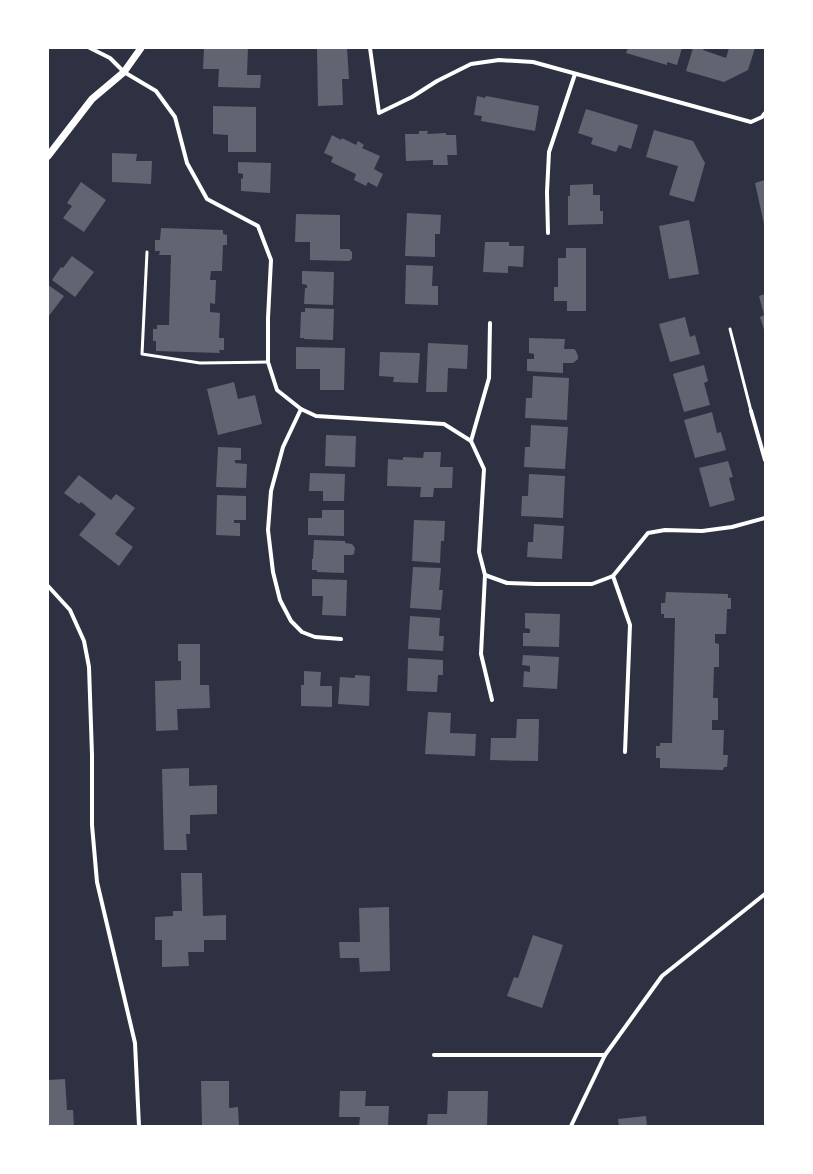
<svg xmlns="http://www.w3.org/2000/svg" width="813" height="1174" font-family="'Nunito Sans',sans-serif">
<rect width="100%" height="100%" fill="#2d3142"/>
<g fill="#626471">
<polygon points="204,48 248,48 247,75 261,75 260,88 218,87 219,69 203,69"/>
<polygon points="317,48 347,48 349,79 342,79 343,105 318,106"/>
<polygon points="628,48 682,48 677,65 667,62 667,65 626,53"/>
<polygon points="693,48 704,48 703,50 726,58 729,48 755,48 748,70 724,82 686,71"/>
<polygon points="477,96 485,98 486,96 539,106 535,131 481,121 482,116 474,115"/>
<polygon points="213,106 256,107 256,152 228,152 228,135 213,134"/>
<polygon points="586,109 638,125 631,149 619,145 616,152 591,144 593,138 578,133"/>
<polygon points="654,130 693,141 705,163 694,202 669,195 678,166 646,157"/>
<polygon points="419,131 428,131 427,134 446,133 446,135 456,135 457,155 447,155 448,165 433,165 433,160 406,161 405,134 419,134"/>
<polygon points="332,135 341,140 342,138 356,145 358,141 364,145 362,148 380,156 374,169 383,174 377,187 368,182 366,186 354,180 356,174 331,162 333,157 324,153"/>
<polygon points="112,153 137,154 136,161 152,161 151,184 112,182"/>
<polygon points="238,162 271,163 270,193 241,191 241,178 243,179 243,174 238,173"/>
<polygon points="765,180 765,224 764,224 755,183"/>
<polygon points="81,182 106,200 84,232 63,218 72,206 67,203"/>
<polygon points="593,184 593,195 600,195 600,211 603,211 603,224 568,225 568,196 570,196 570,185"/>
<polygon points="407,213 441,215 440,234 435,234 435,257 405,256"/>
<polygon points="296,214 340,215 340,249 349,249 352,252 352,259 349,261 310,260 310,242 295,242"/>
<polygon points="689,220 699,274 669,279 659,226"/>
<polygon points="161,228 223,230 223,234 227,235 227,245 223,245 222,271 211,271 210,280 216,280 215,304 210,303 210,312 220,313 219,338 224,338 224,350 219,350 220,353 156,351 156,341 153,341 153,329 157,329 157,325 169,325 171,255 159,255 160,251 155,251 155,240 160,240"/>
<polygon points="485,242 509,242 509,246 524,246 523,267 508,266 508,273 483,272"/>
<polygon points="566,248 586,248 586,311 567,311 567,301 554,301 554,287 558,287 558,258 566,258"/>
<polygon points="72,256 94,272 75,297 52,280 61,267 63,268"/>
<polygon points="406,265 433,266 432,286 438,286 438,305 405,304"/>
<polygon points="302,271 334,272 333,305 304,304 305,288 307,288 307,285 302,284"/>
<polygon points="48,285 64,296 48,317"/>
<polygon points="765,294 765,333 760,317 764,315 759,296"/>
<polygon points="305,308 334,309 333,340 304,339 304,338 300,338 301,312 305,312"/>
<polygon points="685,317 690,337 695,335 700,354 670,362 659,324"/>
<polygon points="529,338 565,339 564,349 574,349 576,351 578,356 578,359 573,363 563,363 563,373 527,371 527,359 534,359 534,354 529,353"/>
<polygon points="428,343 468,345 467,369 448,368 447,392 426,392"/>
<polygon points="296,347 345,348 344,390 320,390 320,369 296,369"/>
<polygon points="380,352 420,353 418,383 393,382 394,377 379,376"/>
<polygon points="704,365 708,381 704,383 710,405 684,412 673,374"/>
<polygon points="533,376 569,378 567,420 525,418 526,398 532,398"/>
<polygon points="234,382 238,399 255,395 262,424 218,435 207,389"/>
<polygon points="712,412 717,433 721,432 726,450 695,458 684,420"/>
<polygon points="531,425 568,427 565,469 524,467 525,447 530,447"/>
<polygon points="326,435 356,436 355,467 325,466"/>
<polygon points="218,447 241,448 241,460 235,460 235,463 247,464 246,488 216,487"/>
<polygon points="424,452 441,452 440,467 453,467 452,488 434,488 433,497 420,497 421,487 387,486 388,459 403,460 403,457 423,458"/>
<polygon points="728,461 733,477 729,478 735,500 710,507 699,468"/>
<polygon points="310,473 345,474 344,501 323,501 323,491 309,491"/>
<polygon points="529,474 565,476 563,518 521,516 522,496 528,496"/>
<polygon points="79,475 111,500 116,494 135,508 115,534 133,547 119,566 79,535 96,514 81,502 79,504 64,493"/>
<polygon points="217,495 246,496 246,520 234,520 234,523 240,523 240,536 216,535"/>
<polygon points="322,510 344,510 344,536 308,535 308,518 322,518"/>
<polygon points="414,520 445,521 444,541 441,541 440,563 412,561"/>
<polygon points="534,524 564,526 562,559 527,557 528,542 533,542"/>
<polygon points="314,540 345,541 345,543 352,544 355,548 354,554 352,555 344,555 344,573 317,572 317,570 312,570 312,559 313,559"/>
<polygon points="413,567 441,568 439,590 443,590 441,610 410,608"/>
<polygon points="312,579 347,580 346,616 322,615 323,596 312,596"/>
<polygon points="666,592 728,594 728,598 731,598 731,609 727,609 726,634 715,634 715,643 719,644 719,667 714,667 713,698 718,698 718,720 712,720 712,730 724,730 723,755 728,755 727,767 724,767 723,770 660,768 660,758 656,758 656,746 660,746 660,743 672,743 675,618 664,618 664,614 661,614 661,603 665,603"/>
<polygon points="525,613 560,614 559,647 523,646 523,633 530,633 530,629 525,628"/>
<polygon points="410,616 440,618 439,636 444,636 443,651 408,649"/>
<polygon points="178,644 200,644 200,685 209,685 210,708 177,709 178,730 156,731 155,681 181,680 181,661 178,661"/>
<polygon points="523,655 559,657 557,689 523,687 524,671 530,672 530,666 522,665"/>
<polygon points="408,658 443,660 443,675 438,675 437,692 407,691"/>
<polygon points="304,671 321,672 320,686 332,686 332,707 301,706 301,685 304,685"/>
<polygon points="355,675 370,676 369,706 338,704 340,677 355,678"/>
<polygon points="428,712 451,713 450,733 476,734 475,756 425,754"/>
<polygon points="517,719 539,719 538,761 490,760 491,738 516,738"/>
<polygon points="189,768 189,786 217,785 217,814 190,815 190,834 186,834 187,850 164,850 162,769"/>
<polygon points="181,873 202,873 203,916 226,915 226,940 204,940 204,952 188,952 189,966 162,967 162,940 155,940 155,917 173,916 173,911 182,911"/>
<polygon points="389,907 390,971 360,972 359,958 340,958 339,942 360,942 359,908"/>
<polygon points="533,935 563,945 542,1008 507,996 514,977 518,978"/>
<polygon points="65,1079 67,1110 73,1110 74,1126 48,1126 48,1080"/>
<polygon points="201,1081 229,1081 229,1108 238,1107 239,1126 202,1126"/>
<polygon points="340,1091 366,1091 365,1106 389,1106 388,1126 359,1126 360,1117 339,1117"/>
<polygon points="448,1091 488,1091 487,1126 427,1126 428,1114 447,1114"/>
<polygon points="646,1116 647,1126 619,1126 618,1119"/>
</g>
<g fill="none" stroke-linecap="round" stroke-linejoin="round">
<g stroke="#fff" stroke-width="3">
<polyline points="147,252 142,354 200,363 268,362"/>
<polyline points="730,329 751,411"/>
</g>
<g stroke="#fff" stroke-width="4">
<polyline points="90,48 110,58 124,72 156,91 175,117 187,163 207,199 258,226 271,260 268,318 268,362 277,390 301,409 316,416 444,424 471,441 484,469 479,552 485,575 507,583 536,584 592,584 613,576"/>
<polyline points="370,48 379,113 412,97 437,81 471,64 499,60 533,62 751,122 762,117 765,113"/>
<polyline points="548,233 547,192 549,152 575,74"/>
<polyline points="301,409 283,447 271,491 268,530 273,572 280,600 291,621 302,632 315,637 341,639"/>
<polyline points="751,411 765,460"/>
<polyline points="471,441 489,378 490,323"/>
<polyline points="485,575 481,654 492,700"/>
<polyline points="48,586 70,610 84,641 89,667 92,755 92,825 97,882 135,1043 139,1126"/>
<polyline points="625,752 630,625 613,576 648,533 665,530 702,531 732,527 765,518"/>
<polyline points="434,1055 605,1055"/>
<polyline points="571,1126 605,1055 662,976 765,894"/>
</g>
<polyline stroke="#fff" stroke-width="7" points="48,156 92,99 124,72 141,48"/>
</g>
<rect width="813" height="1174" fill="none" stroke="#ffffff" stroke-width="98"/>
</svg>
